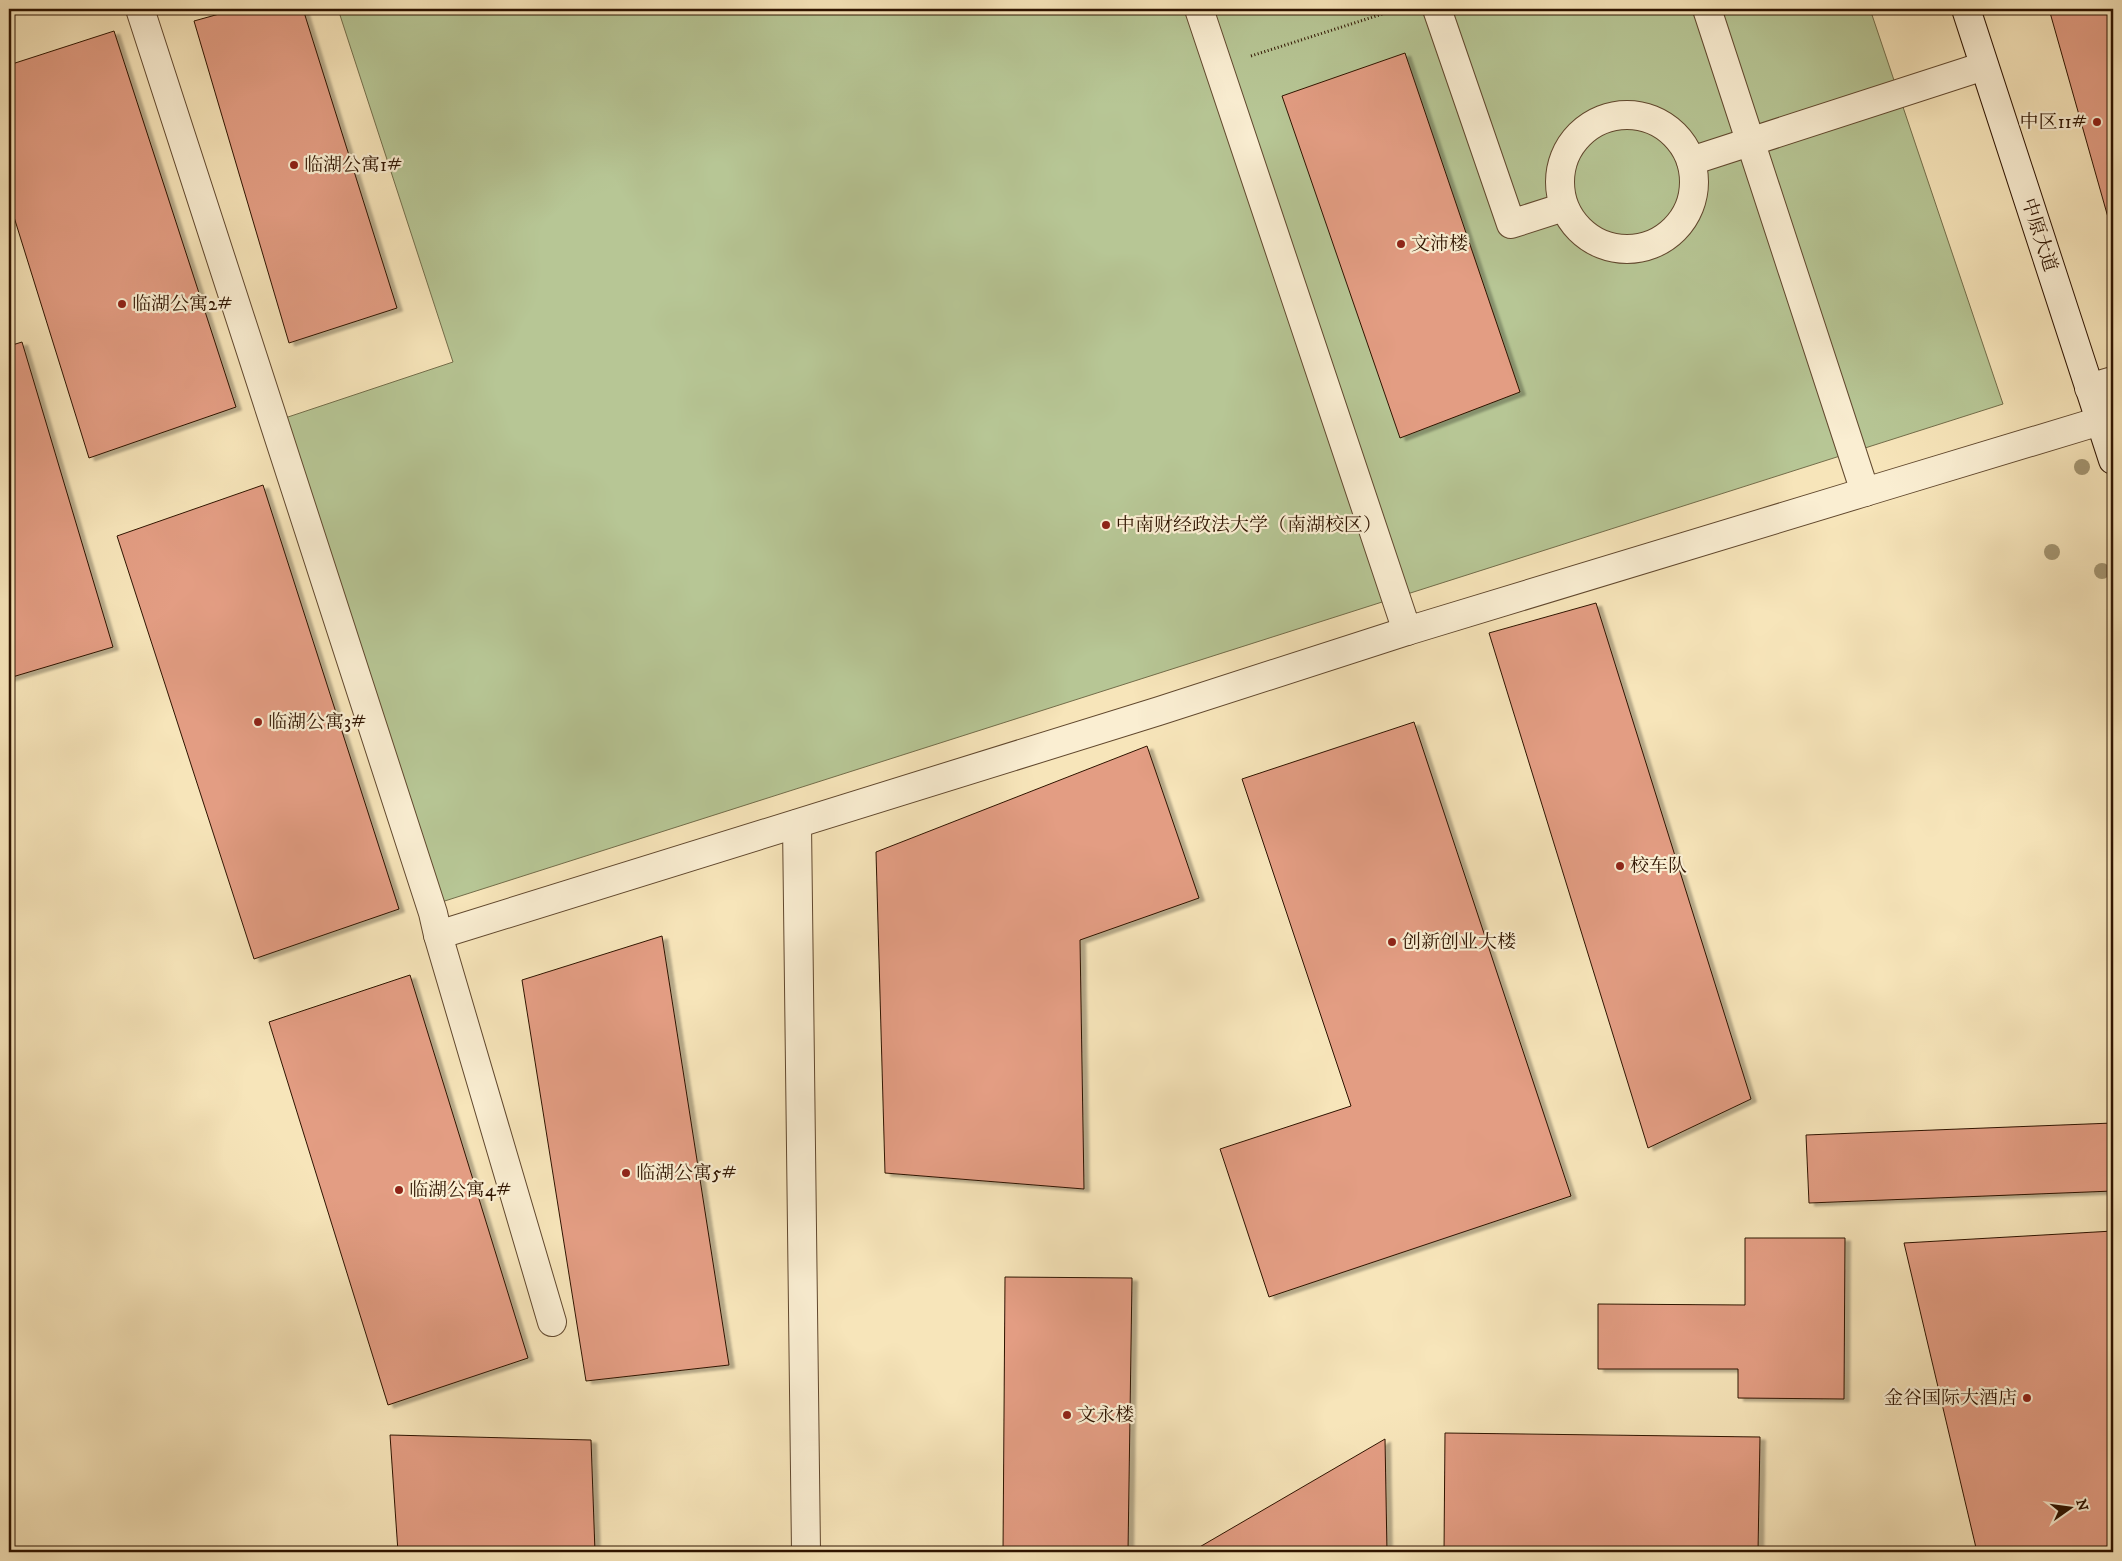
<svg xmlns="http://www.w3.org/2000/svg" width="2122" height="1561" font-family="'IM FELL DW Pica','Noto Serif SC',serif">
<defs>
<filter id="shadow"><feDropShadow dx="5.5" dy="3" stdDeviation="1" flood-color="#0004"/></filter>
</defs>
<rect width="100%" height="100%" fill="#f7e5ba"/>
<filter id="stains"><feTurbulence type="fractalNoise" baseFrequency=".004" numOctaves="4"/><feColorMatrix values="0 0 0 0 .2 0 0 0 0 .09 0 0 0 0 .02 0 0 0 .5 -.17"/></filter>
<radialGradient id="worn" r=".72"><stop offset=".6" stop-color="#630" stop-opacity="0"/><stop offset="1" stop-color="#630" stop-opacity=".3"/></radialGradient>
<polygon fill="#b7c695" stroke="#736d4a" points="338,9 1870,9 2003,404 429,906 273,422 453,362"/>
<g fill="#e39d83" stroke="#2f1400" filter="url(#shadow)">
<polygon points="237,9 303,9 397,308 289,343 194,21"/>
<polygon points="2049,9 2113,9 2113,235"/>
<polygon points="114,31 236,407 89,458 9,201 9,65"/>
<polygon points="1405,53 1520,392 1400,438 1282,96"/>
<polygon points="22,342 113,647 9,678 9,346"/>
<polygon points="263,485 399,909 254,959 117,536"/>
<polygon points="1596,603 1751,1099 1648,1148 1489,633"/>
<polygon points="1414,722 1571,1196 1269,1297 1220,1149 1351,1106 1242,779"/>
<polygon points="1147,746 1199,898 1080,940 1084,1189 885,1173 876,852"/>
<polygon points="662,936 729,1365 586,1381 522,980"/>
<polygon points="410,975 528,1358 388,1405 269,1022"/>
<polygon points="2113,1123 2113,1191 1809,1203 1806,1135"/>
<polygon points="2113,1231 2113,1552 1977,1552 1904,1243"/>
<polygon points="1745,1238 1845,1238 1844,1399 1738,1398 1738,1369 1598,1369 1598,1304 1745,1305"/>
<polygon points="1005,1277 1132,1278 1128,1552 1003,1552"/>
<polygon points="1445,1433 1760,1437 1758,1552 1444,1552"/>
<polygon points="390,1435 591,1440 595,1552 398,1552"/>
<polygon points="1385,1439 1387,1552 1191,1552"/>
</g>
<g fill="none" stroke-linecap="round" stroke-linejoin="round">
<g stroke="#61482e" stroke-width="30">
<g id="street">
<polyline points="140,9 433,913 438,935 552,1322"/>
<polyline points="1199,9 1407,631 1865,492 1707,9"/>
<polyline points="1437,9 1511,224 1564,207"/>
<circle cx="1627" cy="182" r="67"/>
<polyline points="1691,161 1984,66"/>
<polyline points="2089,388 2113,381"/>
<polyline points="1865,492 2100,421"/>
<polyline points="797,824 806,1552"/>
<polyline points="438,935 1159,711 1407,631"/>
</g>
</g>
<g stroke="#2f1400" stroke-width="30">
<polyline id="secondary" points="1966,9 2113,460"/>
</g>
<polyline stroke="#2f1400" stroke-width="3" stroke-dasharray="1 2.5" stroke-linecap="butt" points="1251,56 1398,9"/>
<use href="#street" stroke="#faeed2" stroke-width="28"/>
<use href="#secondary" stroke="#faeed2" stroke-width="28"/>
</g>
<g fill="#a39470">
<circle cx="2082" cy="467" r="8"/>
<circle cx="2052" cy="552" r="8"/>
<circle cx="2102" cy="571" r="8"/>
</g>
<g fill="#8f2418" stroke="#faeed2" stroke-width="2">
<circle cx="2097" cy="122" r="5"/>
<circle cx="294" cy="165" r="5"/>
<circle cx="1401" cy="244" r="5"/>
<circle cx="122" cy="304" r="5"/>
<circle cx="1106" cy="525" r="5"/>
<circle cx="258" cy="722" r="5"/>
<circle cx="1620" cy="866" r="5"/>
<circle cx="1392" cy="942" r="5"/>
<circle cx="626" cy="1173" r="5"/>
<circle cx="399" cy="1190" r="5"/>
<circle cx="2027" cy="1398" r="5"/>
<circle cx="1067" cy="1415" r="5"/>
</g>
<g text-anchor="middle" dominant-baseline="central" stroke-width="4.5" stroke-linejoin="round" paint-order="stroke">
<g font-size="19" fill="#2f1400" stroke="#faeed2" text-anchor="start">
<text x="2087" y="122" text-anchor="end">中区11#</text>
<text x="304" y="165">临湖公寓1#</text>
<text x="1411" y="244">文沛楼</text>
<text x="132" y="304">临湖公寓2#</text>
<text x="1116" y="525">中南财经政法大学（南湖校区）</text>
<text x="268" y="722">临湖公寓3#</text>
<text x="1630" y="866">校车队</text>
<text x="1402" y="942">创新创业大楼</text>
<text x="636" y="1173">临湖公寓5#</text>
<text x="409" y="1190">临湖公寓4#</text>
<text x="2017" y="1398" text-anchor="end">金谷国际大酒店</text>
<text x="1077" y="1415">文永楼</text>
</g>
<g font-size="19" fill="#2f1400" stroke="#faeed2">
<text transform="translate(2039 235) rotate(72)">中原大道</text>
</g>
</g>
<rect width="2122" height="1561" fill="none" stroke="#f7e5ba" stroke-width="30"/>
<rect x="10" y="10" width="2102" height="1541" fill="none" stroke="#2f1400" stroke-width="2.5"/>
<rect x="15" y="15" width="2092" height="1531" fill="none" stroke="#2f1400"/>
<g transform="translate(2070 1508) rotate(76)" stroke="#faeed2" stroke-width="4" paint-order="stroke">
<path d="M0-4L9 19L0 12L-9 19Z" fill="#2f1400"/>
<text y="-8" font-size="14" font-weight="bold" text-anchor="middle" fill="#2f1400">N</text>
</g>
<rect width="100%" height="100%" filter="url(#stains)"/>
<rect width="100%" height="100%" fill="url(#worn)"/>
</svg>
